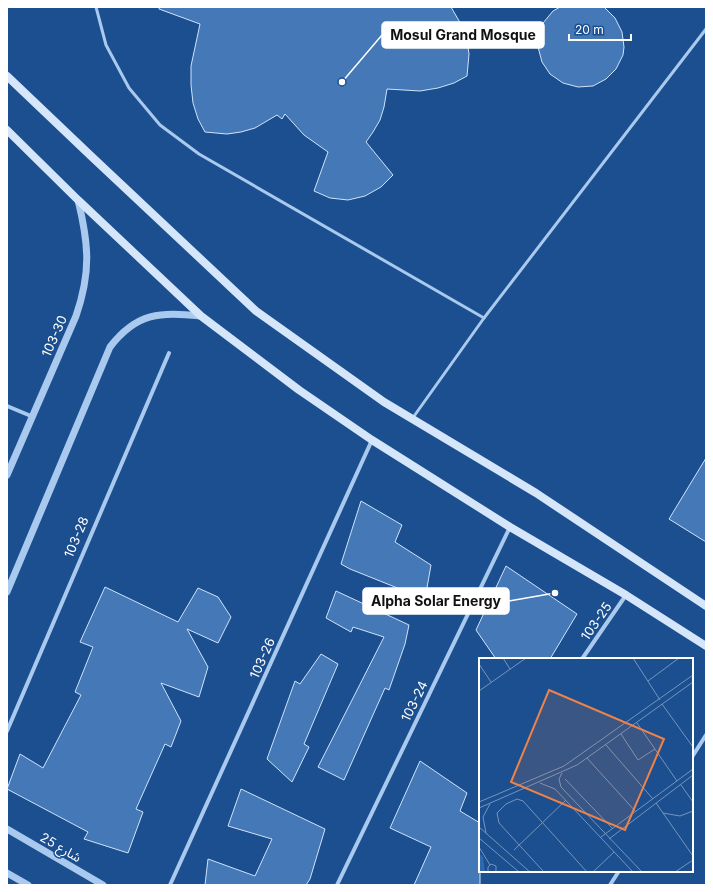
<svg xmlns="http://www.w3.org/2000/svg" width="713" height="892" font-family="Inter,'Noto Sans Arabic',sans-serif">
<rect width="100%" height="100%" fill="#1b4f8f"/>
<g fill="#4478b7" stroke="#cfe3fa">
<polygon points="159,7 451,7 462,26 467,40 469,54 467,76 454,83 438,88 420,91 387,89 384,107 380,120 373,132 366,142 393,175 381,187 365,196 348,200 330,198 314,191 328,152 304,135 285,114 282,119 277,115 255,128 241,132 227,134 205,132 198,119 193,103 191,85 191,66 200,24 159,9"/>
<polygon points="560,7 604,7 615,18 622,32 624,47 623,55 616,69 606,79 593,86 578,87 563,83 550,74 542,62 538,47 538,37 543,23 553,11"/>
<polygon points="706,458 706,542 669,519"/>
<polygon points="361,501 402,525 395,542 431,565 425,599 350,569 341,564"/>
<polygon points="506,566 577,614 550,659 496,659 476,630"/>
<polygon points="105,587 178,622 198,588 218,597 231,617 218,643 187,629 208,667 199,697 161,683 181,721 171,747 165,744 136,809 143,812 128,853 84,839 88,832 7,789 20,754 43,768 81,695 75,692 93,647 80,642"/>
<polygon points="336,591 409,625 405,644 389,690 385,688 344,780 318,767 384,637 353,627 351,632 326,618"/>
<polygon points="321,654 338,664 304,744 309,747 292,782 267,759 295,681 300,684"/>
<polygon points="420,761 467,793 460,811 480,823 480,885 414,885 431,847 390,828"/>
<polygon points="241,789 325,829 310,879 306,885 205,885 208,859 255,876 272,839 228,826"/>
</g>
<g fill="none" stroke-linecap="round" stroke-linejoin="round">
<g stroke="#a9c9ee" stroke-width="3">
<polyline points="96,7 106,45 129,88 160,125 199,154 484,318"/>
<polyline points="412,419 484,318 706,29"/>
</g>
<g stroke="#a9c9ee" stroke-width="4">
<polyline points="7,406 31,416"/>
<polyline points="582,659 626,595"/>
<polyline points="7,731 169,353"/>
<polyline points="692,757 706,735"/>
<polyline points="170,885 372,440"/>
<polyline points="337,885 510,527"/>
<polyline points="610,885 619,871"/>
</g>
<g stroke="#a9c9ee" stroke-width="7">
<path d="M 7,475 L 76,316 C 91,272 89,245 78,200"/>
<path d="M 7,592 L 110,347 C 137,312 160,312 201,316"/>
<polyline points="7,829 103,885"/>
<polyline points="7,873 28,885"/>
</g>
<g stroke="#d6e6fa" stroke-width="8">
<polyline points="7,76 91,156 256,311 384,402 536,493 706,606"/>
<polyline points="7,130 78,200 201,316 299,390 372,440 510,527 626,595 706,646"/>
</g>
</g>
<g text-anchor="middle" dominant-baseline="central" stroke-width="3" stroke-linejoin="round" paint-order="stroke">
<g font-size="13" fill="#fff" stroke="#1b4f8f">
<text transform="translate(54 336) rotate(-66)">103-30</text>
<text transform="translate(76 537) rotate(-67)">103-28</text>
<text transform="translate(596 621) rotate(-55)">103-25</text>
<text transform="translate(262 658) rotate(-66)">103-26</text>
<text transform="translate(414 701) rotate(-64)">103-24</text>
<text transform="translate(61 847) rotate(30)">شارع 25</text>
</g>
</g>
<g transform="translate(479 658)">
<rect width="214" height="214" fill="#1b4f8f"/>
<path d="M 0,195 L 4,199 L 6,214 L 0,214 Z" fill="#2e69ad"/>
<path fill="none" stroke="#7695bc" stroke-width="1" d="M 24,0 L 31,11M 154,0 L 181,42M 0,6 L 12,24M 169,23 L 200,0M 0,33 L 47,0M 183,46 L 214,89M 158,65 L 198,123M 142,76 L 159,102 L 176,91M 127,87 L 174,141M 108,100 L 157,154M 83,115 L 80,121 L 82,129 L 163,214M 86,121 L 134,171M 61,125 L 76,131 L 154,214M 202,127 L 214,144M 0,144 L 85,108 L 214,17M 177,145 L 214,198M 0,150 L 98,107 L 214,24M 184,155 L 201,158 L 214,153M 0,169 L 51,214M 7,175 L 4,159 L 11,146M 122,179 L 214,111M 0,180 L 40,214M 130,181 L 214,117M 0,189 L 11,207M 35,192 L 87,142M 9,214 L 9,209 L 12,206 L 17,208 L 17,214M 65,214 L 20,165 L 18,155 L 27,146 L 38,141 L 44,143 L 108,214M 114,214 L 135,194M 196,214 L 214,202"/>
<path fill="#ee8249" fill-opacity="0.15" stroke="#ee8249" stroke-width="2" d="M 70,32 L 185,81 L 146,172 L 32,124 Z"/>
<rect width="214" height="214" fill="none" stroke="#fff" stroke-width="2"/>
</g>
<path fill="none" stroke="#fff" stroke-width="1.5" d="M342 82L382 35M555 593L509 601"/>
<g fill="#fff" stroke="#1b4f8f" stroke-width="1.5">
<circle cx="342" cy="82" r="4"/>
<circle cx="555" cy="593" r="4"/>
</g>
<g fill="#fff" stroke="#fff" stroke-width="1.5">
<rect x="382" y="22" width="162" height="26" rx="4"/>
<rect x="363" y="588" width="146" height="26" rx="4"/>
</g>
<g font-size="14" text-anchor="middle" font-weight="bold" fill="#111">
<text x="463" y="40">Mosul Grand Mosque</text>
<text x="436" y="606">Alpha Solar Energy</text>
</g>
<rect width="713" height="892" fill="none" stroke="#ffffff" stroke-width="16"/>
<path d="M569 34v6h62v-6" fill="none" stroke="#ffffff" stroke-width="2"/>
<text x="575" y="34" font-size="12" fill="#ffffff" stroke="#1b4f8f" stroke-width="3" paint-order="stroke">20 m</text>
</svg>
